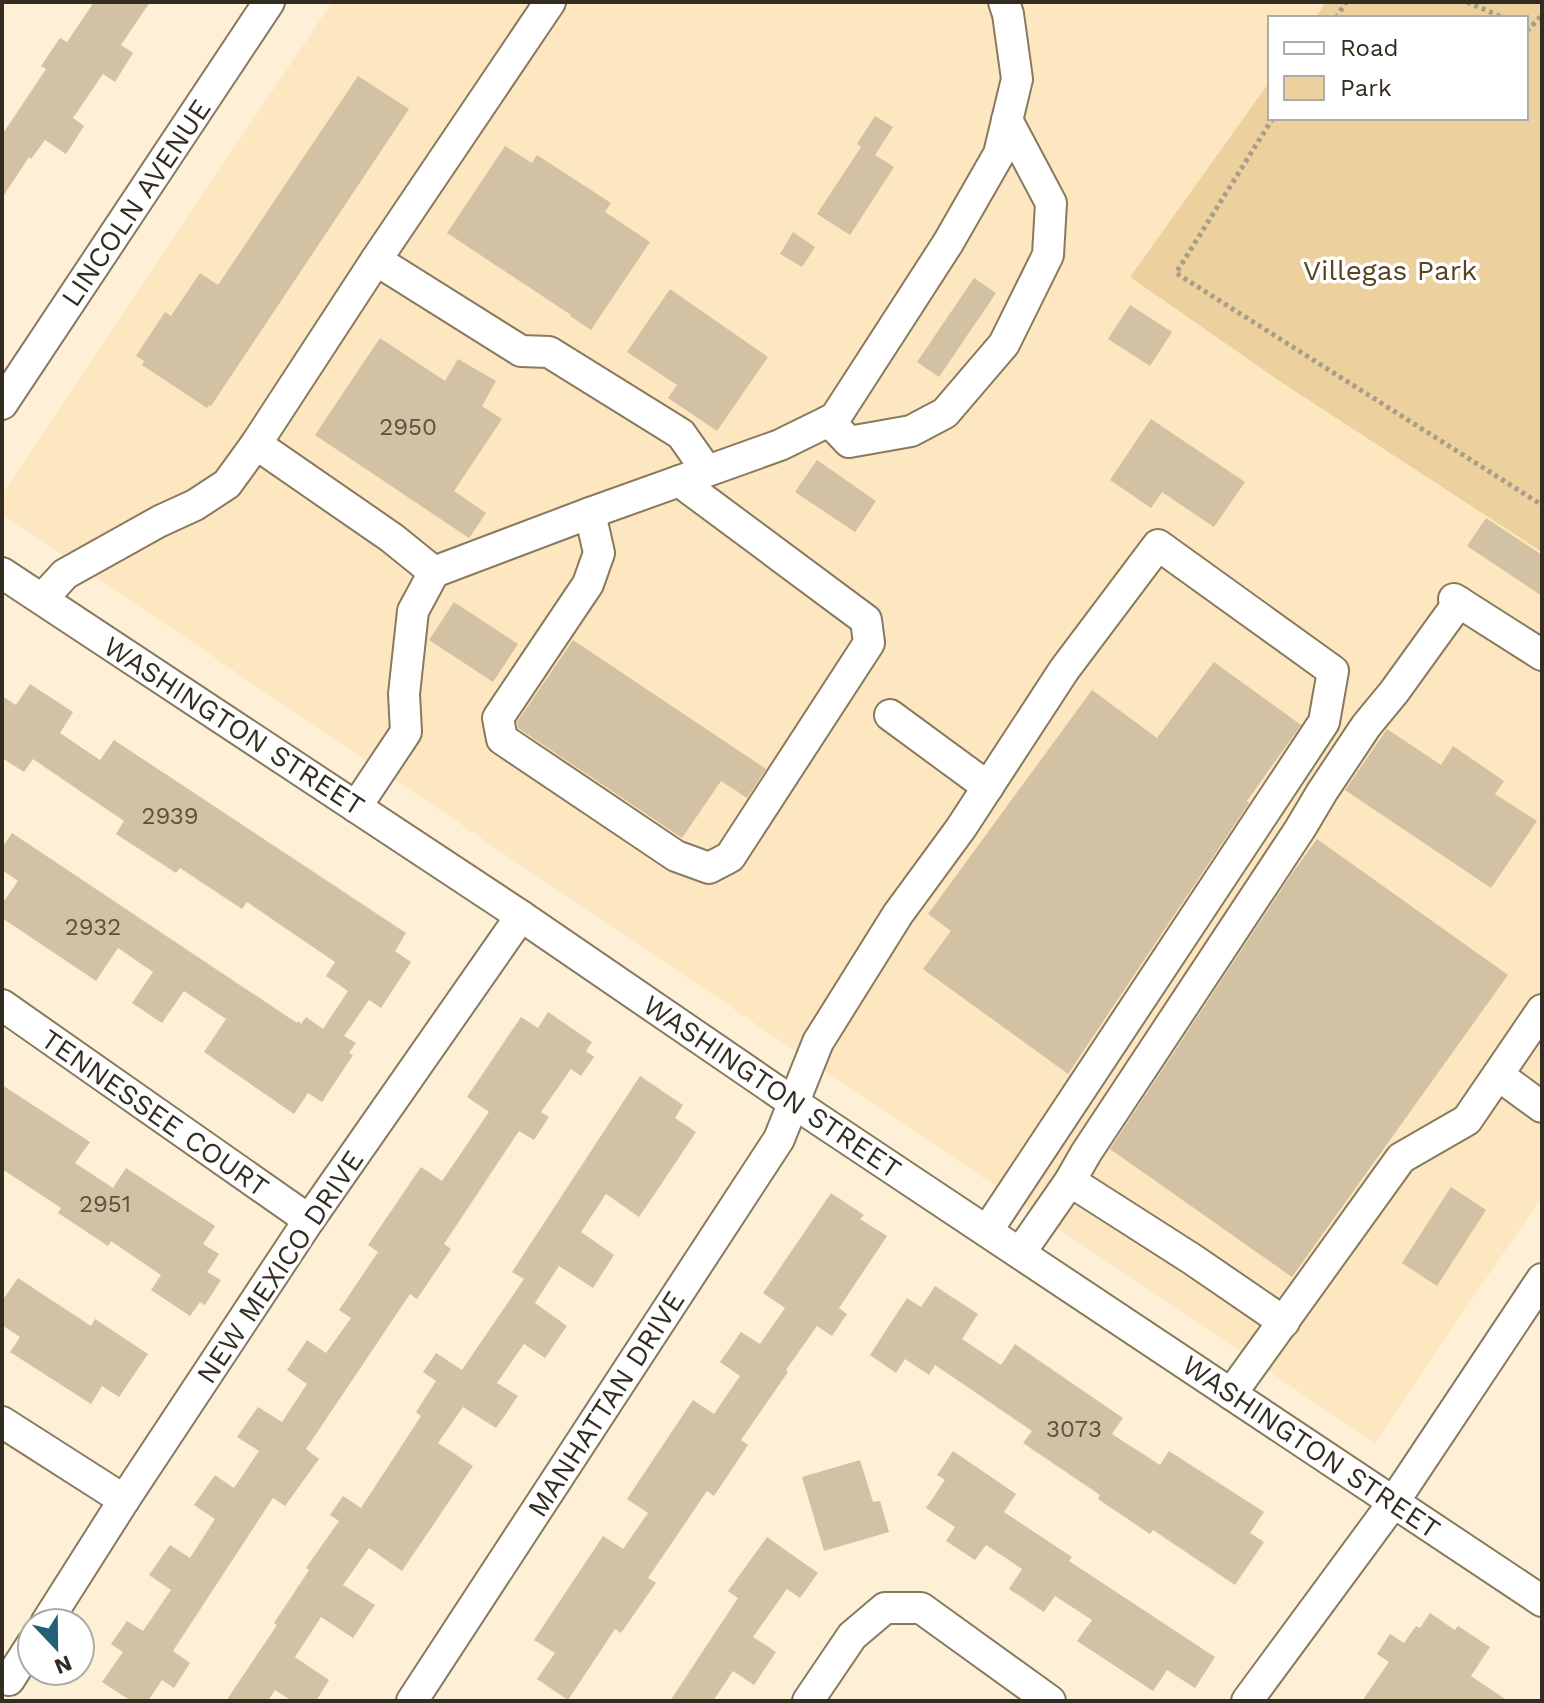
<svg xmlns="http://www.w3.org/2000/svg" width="1544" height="1703" font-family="'Work Sans',sans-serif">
<rect width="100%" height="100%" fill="#fef0d7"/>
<polygon fill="#fde7c0" points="332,2 1326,2 1315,18 1270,18 1270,81 1130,277 1542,549 1542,1196 1375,1443 2,514 2,495"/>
<polygon fill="#ecd19f" points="1326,2 1542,2 1542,552 1284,384 1130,277 1270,81 1270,118 1526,118 1526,18 1315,18"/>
<g fill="#d2c1a2">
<polygon points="94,2 150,2 121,45 133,53 115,82 103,74 73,118 84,126 66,154 45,140 31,159 29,157 2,198 2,135 46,69 41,66 60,38 67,42"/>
<polygon points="358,76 409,109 211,406 209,405 207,408 142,365 144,361 136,356 165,312 171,316 200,273 218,285"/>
<polygon points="875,116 893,127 875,155 894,167 850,235 817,214 861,147 857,144"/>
<polygon points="505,146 532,163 537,155 611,203 605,212 650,242 591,330 570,316 571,315 447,233"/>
<polygon points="793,232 815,247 802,267 780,254"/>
<polygon points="974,278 996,293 939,377 917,362"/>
<polygon points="670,289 768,357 717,431 668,398 677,385 627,352"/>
<polygon points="1130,305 1172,332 1150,366 1108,339"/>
<polygon points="380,338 445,381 458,359 496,381 482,406 502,419 454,491 486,513 469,538 315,435"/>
<polygon points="1151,419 1245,482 1214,527 1162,492 1151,508 1110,480"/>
<polygon points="817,460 876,501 855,532 795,492"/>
<polygon points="1486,518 1542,555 1542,596 1467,546"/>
<polygon points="454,602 518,644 493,682 429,640"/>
<polygon points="573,640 766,769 747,798 721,781 682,838 518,728 517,722"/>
<polygon points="1214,662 1301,725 1247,801 1249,803 1068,1074 923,969 951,931 928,914 1092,690 1157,738"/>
<polygon points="30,684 73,712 60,733 100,760 114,740 406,933 395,951 411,962 381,1008 369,1000 344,1036 356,1043 349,1053 353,1055 322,1102 308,1093 294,1114 204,1052 226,1019 184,991 162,1023 132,1003 153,972 118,948 96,981 2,918 2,904 18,881 2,870 2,848 12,833 297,1023 298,1021 301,1024 306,1017 323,1029 348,991 326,976 335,962 247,902 242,909 180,868 176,873 116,834 124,821 33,759 24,772 2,758 2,696 16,705"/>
<polygon points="1387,729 1441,765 1453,746 1504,781 1495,794 1537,821 1491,888 1345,790"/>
<polygon points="1317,839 1508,975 1292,1277 1110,1149 1291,875"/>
<polygon points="548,1012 592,1042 586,1051 594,1057 581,1076 571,1069 541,1112 549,1117 534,1140 519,1131 444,1244 451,1249 417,1299 410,1294 306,1449 319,1459 285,1506 273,1498 173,1651 190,1663 174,1688 162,1680 148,1701 131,1701 102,1682 123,1652 111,1644 127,1621 143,1631 171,1590 149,1575 170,1545 190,1558 215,1519 194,1505 215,1475 234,1488 259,1451 237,1437 258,1407 282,1422 307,1384 287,1370 307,1340 326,1353 351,1318 339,1310 378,1252 368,1245 421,1167 442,1181 489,1112 467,1097 521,1017 538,1028"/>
<polygon points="640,1076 683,1105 675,1118 696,1132 660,1186 639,1217 606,1194 581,1232 614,1255 593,1288 559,1266 535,1303 567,1326 545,1358 524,1344 497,1383 518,1396 496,1428 463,1407 438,1443 473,1466 402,1571 369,1548 343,1585 375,1605 353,1638 321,1617 295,1657 329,1680 316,1701 292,1701 275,1690 268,1701 226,1701 277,1625 274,1623 309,1570 306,1568 339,1521 330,1515 343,1496 361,1508 421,1416 416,1412 436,1381 423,1372 436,1353 462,1370 524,1279 512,1272"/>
<polygon points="2,1085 90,1142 75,1163 113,1188 126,1168 215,1226 203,1244 219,1254 207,1272 221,1280 205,1305 200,1302 190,1316 151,1290 161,1275 111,1241 108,1246 58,1213 61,1208 2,1169"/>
<polygon points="1451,1187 1486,1210 1437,1286 1402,1263"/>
<polygon points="831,1193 864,1215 860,1219 887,1236 839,1308 847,1314 832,1336 817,1326 786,1370 788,1372 741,1440 748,1445 714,1496 707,1491 648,1578 656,1583 621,1633 615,1629 568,1700 537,1679 555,1653 534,1640 603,1536 623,1549 648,1513 627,1499 693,1400 714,1414 740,1376 720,1362 741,1332 760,1344 785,1308 763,1293"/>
<polygon points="18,1278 91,1326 95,1319 148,1354 119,1397 102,1386 91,1404 10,1352 20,1337 2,1325 2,1301"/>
<polygon points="935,1286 978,1314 962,1339 1001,1365 1015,1344 1123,1418 1112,1434 1160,1465 1169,1451 1264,1512 1250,1533 1264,1542 1235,1585 1153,1530 1150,1534 1098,1499 1100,1495 1023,1443 1032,1431 935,1365 929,1375 905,1359 896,1373 870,1355 907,1298 921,1307"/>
<polygon points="953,1451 1016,1494 1004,1512 1072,1557 1069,1561 1215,1657 1195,1688 1167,1670 1153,1691 1077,1641 1092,1620 1055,1596 1044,1612 1009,1589 1022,1569 986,1545 975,1560 946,1541 955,1527 926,1508 945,1480 937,1475"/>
<polygon points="860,1460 873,1502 880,1501 889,1532 824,1551 802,1477"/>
<polygon points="767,1537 818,1573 800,1598 787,1589 753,1637 776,1652 754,1685 733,1671 713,1701 670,1701 738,1598 728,1591"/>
<polygon points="1430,1613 1455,1630 1458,1626 1490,1647 1471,1676 1508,1701 1362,1701 1389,1662 1377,1654 1390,1634 1404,1643 1416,1626 1420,1628"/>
</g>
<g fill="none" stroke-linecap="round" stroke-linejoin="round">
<g stroke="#89795d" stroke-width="34">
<g id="minor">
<polyline points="376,260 521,351 549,352 681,434 707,471"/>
<polyline points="2,404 269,2"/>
<polyline points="829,421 849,442 911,431 945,413 1004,344 1048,255 1051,203 1007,120"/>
<polyline points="256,444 392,538 434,572"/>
<polyline points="590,513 599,553 588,584 498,718 502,739 676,856 709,868 730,857 869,643 866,620 679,481"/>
<polyline points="2,573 521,916 794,1103 1542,1601"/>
<polyline points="42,599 65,574 160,521 195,505 227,484 256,444 376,260 550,2"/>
<polyline points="1454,599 1542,655"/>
<polyline points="890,715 988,787"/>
<polyline points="356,807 406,732 404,694 413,611 434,572 590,513 780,445 835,418 948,243 999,154 1017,79 1008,14 1004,2"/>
<polyline points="2,1005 309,1220"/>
<polyline points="1498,1075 1542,1107"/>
<polyline points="1070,1181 1192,1259 1284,1322"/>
<polyline points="1020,1253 1070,1181 1086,1153 1300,829 1322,792 1366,726 1394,692 1459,602"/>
<polyline points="1231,1394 1401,1158 1467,1120 1542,1010"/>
<polyline points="2,1422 124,1500"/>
<polyline points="46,1623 124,1500 309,1220 521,916"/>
<polyline points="9,1680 32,1644"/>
<polyline points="412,1701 779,1139 818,1042 898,914 961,828 1064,670 1158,545 1333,671 1324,722 987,1231"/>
<polyline points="808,1701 852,1636 885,1608 921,1608 1050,1701"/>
<polyline points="1247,1701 1393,1503 1542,1279"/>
</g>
</g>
<g stroke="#a89d89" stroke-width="5" stroke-dasharray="4 4" stroke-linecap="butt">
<polyline points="1467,2 1504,18"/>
<polyline points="1336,18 1346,2"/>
<polyline points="1526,28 1529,29 1542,15"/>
<polyline points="1273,118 1176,273 1542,505"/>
</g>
<use href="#minor" stroke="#fff" stroke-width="30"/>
</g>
<g text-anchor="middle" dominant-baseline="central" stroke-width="7" stroke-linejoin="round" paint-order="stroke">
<g font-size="24" fill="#5b5140">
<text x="408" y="427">2950</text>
<text x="170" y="816">2939</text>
<text x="93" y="927">2932</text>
<text x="105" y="1204">2951</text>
<text x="1074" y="1429">3073</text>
</g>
<g font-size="28" fill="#332c20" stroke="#fff">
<text transform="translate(136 203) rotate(-56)">LINCOLN AVENUE</text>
<text transform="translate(234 726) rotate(33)">WASHINGTON STREET</text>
<text transform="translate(772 1087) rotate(34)">WASHINGTON STREET</text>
<text transform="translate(155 1113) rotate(35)">TENNESSEE COURT</text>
<text transform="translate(280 1267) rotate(-56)">NEW MEXICO DRIVE</text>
<text transform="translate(606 1404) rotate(-57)">MANHATTAN DRIVE</text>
<text transform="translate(1311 1447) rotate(34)">WASHINGTON STREET</text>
</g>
<g font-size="28" fill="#574520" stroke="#fff">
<text x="1390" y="270">Villegas Park</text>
</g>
</g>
<rect width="1544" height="1703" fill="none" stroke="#332c20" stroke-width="8"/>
<rect x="1268" y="16" width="260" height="104" fill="#ffffff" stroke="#adaba6" stroke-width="2"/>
<rect x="1284" y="42" width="40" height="12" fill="#ffffff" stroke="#adaba6" stroke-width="2"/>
<text x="1340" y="56" font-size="24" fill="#332c20">Road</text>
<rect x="1284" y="76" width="40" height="24" fill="#ecd19f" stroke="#adaba6" stroke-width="2"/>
<text x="1340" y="96" font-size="24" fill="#332c20">Park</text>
<g transform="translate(56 1647) rotate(158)"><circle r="38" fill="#ffffff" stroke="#adaba6" stroke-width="2"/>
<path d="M0-6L14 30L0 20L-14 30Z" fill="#245e77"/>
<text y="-12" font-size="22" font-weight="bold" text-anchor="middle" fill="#332c20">N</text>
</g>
</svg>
